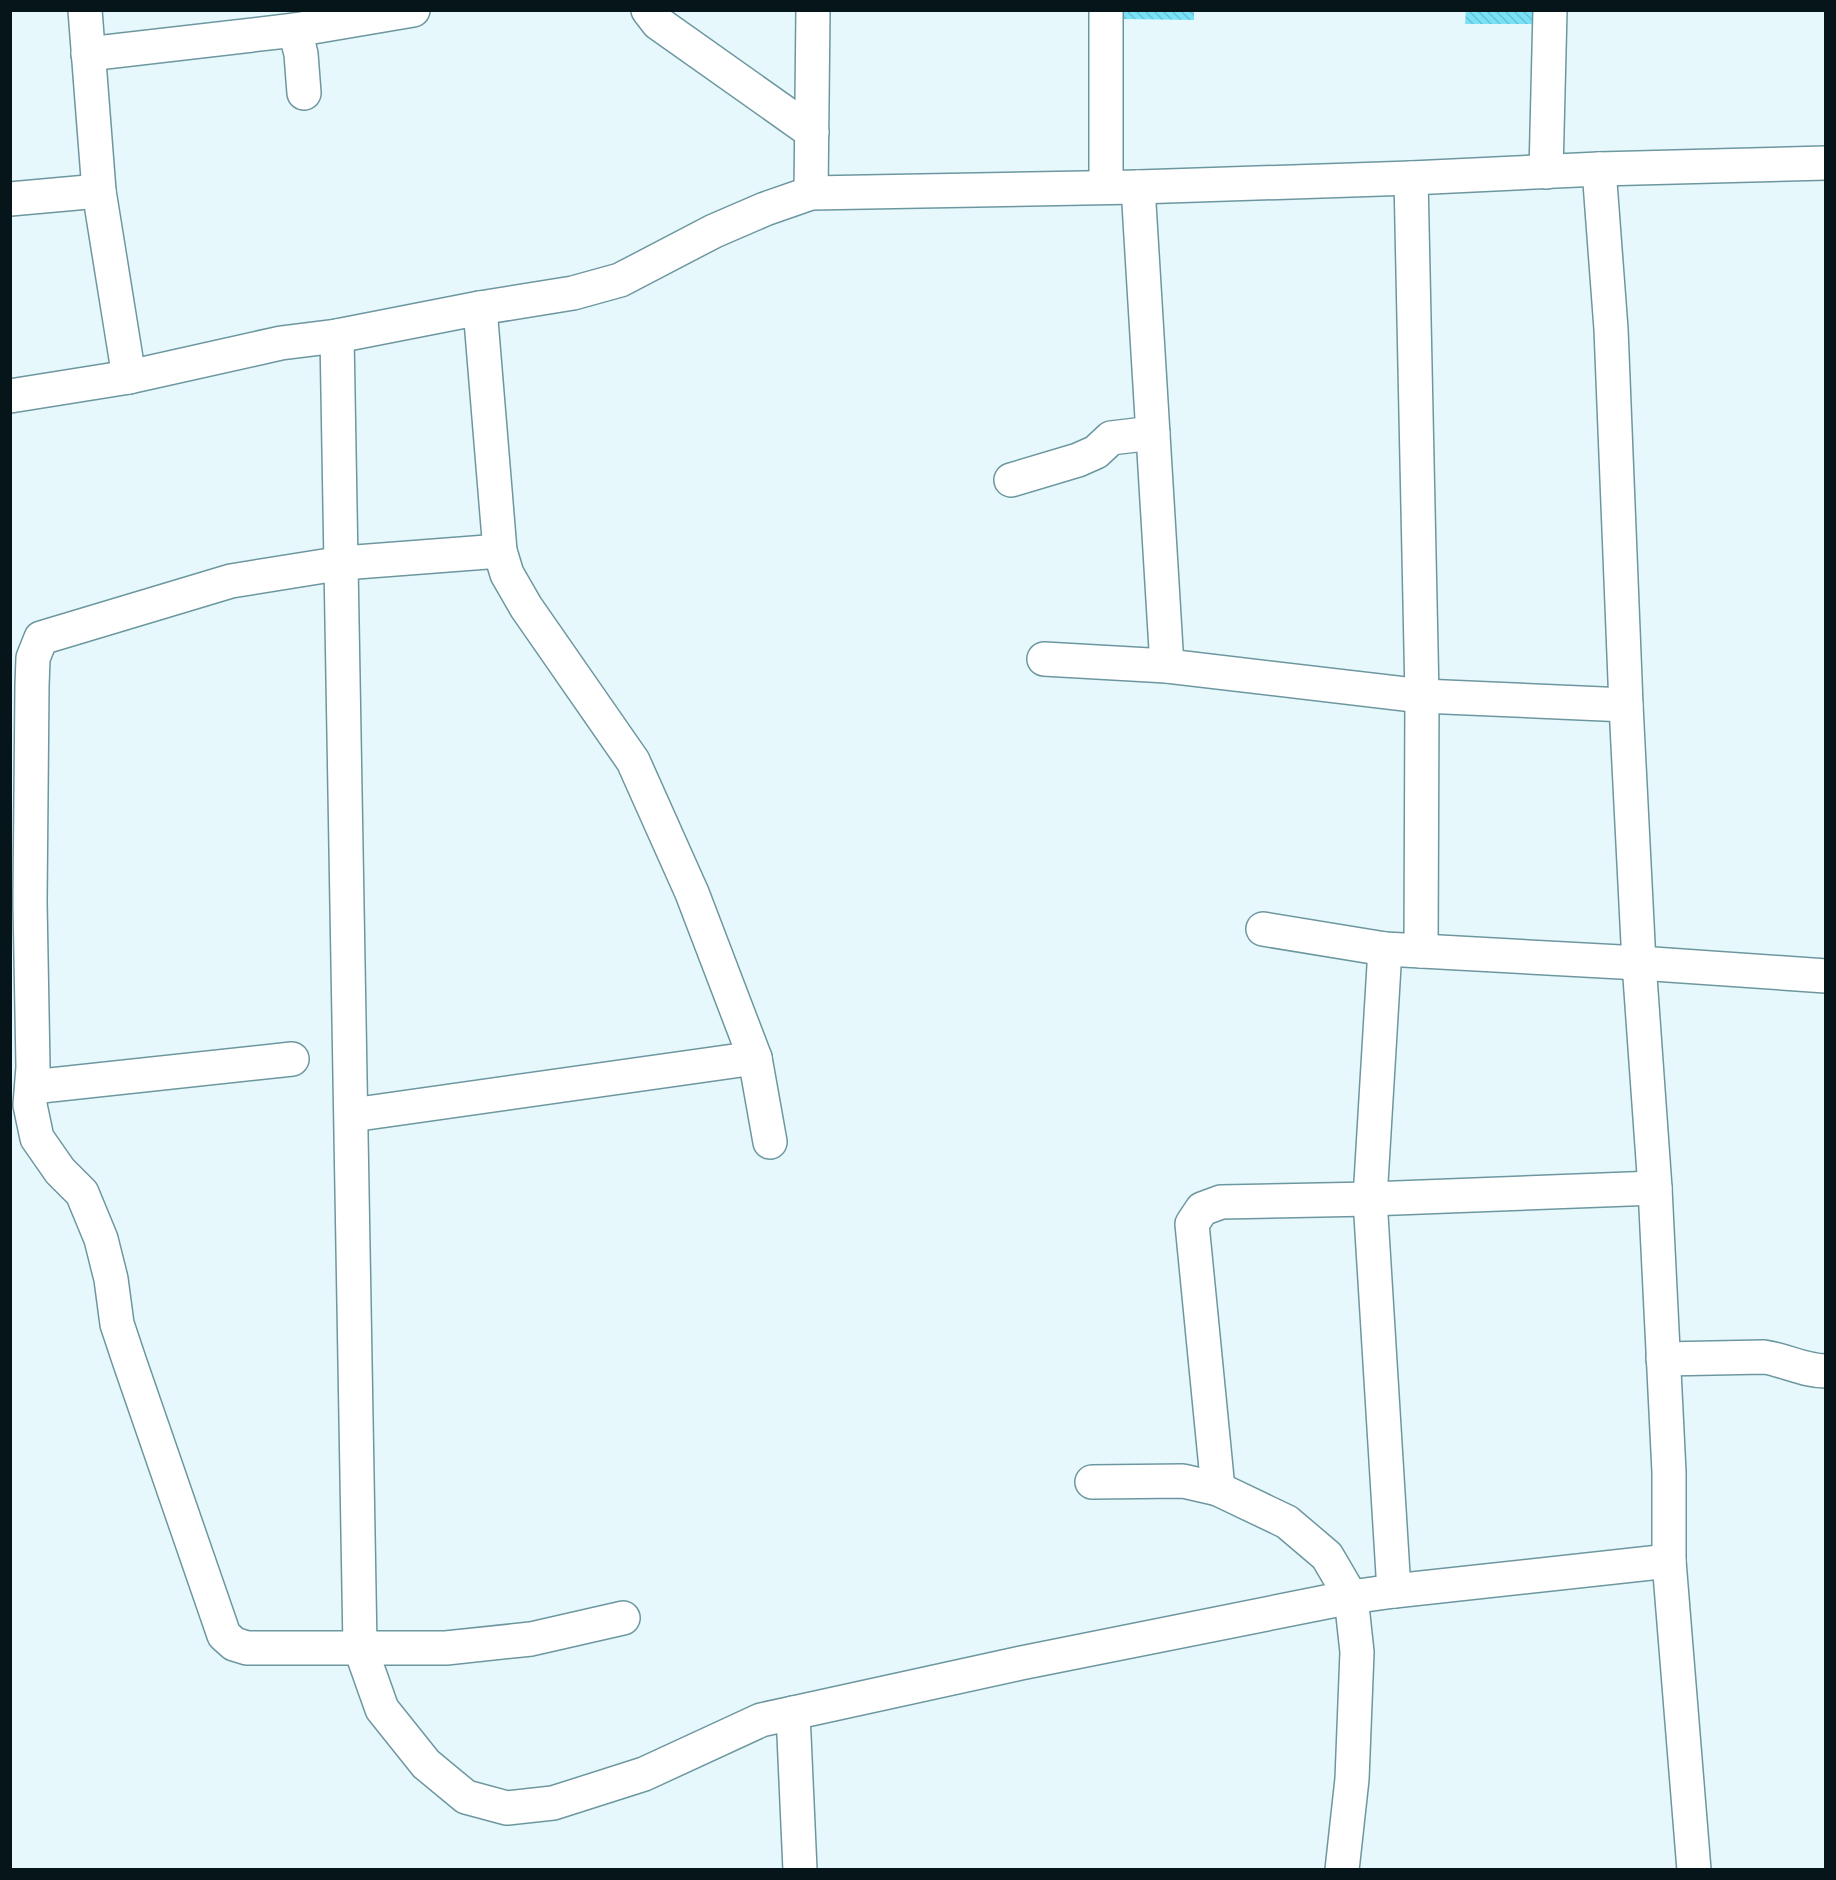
<svg xmlns="http://www.w3.org/2000/svg" width="1836" height="1880" font-family="'Public Sans',sans-serif">
<defs>
<pattern id="building-back-hatch" width="6" height="6" patternUnits="userSpaceOnUse" patternTransform="scale(1.5)"><rect width="6" height="6" fill="#7ae2f7"/><path d="M-1 5l2 2M0 0l6 6M5-1l2 2" fill="none" stroke="#68c1d3"/></pattern>
</defs>
<rect width="100%" height="100%" fill="#e6f8fb"/>
<g fill="url(#building-back-hatch)">
<polygon points="1120,10 1194,10 1194,20 1120,19"/>
<polygon points="1466,10 1539,10 1540,24 1465,24"/>
</g>
<g fill="none" stroke-linecap="round" stroke-linejoin="round">
<g stroke="#6d97a0" stroke-width="36">
<g id="minor">
<polyline points="85,10 99,191 129,377"/>
<polyline points="648,10 658,23 812,132"/>
<polyline points="295,30 413,10"/>
<polyline points="88,54 295,30 301,54 304,93"/>
<polyline points="1599,169 1611,329 1626,705 1639,963 1655,1188 1669,1472 1669,1561 1694,1870"/>
<polyline points="1546,172 1550,10"/>
<polyline points="1411,178 1422,696 1421,951"/>
<polyline points="1106,187 1106,10"/>
<polyline points="1138,187 1167,666"/>
<polyline points="811,193 813,10"/>
<polyline points="10,199 99,191"/>
<polyline points="480,308 500,551 507,574 526,607 633,761 692,893 755,1058 770,1142"/>
<polyline points="337,336 360,1647 382,1709 426,1764 466,1797 507,1808 553,1803 644,1774 761,1720 793,1713 1021,1663 1351,1597 1394,1591 1669,1561"/>
<polyline points="10,396 129,377 281,343 337,336 480,308 573,293 620,280 714,231 765,209 811,193 1138,187 1411,178 1599,169 1826,163"/>
<polyline points="1011,480 1078,460 1096,452 1111,438 1153,433"/>
<polyline points="500,551 343,563 231,581 41,638 33,658 32,686 30,902 33,1067 30,1105 37,1138 60,1171 82,1193 101,1239 111,1279 117,1324 129,1360 224,1635 234,1644 247,1648 446,1648 531,1639 623,1618"/>
<polyline points="1044,659 1167,666 1422,696 1626,705"/>
<polyline points="1263,929 1385,949 1639,963 1826,976"/>
<polyline points="1385,949 1370,1199 1394,1591"/>
<polyline points="32,1087 292,1059"/>
<polyline points="352,1115 755,1058"/>
<path d="M 1663,1359 L 1764,1357 C 1785,1360 1804,1371 1826,1371"/>
<polyline points="1092,1482 1183,1481 1218,1489 1287,1522 1327,1556 1351,1597 1357,1652 1352,1779 1342,1870"/>
<polyline points="1218,1489 1192,1224 1202,1209 1221,1202 1370,1199 1655,1188"/>
<polyline points="793,1713 800,1870"/>
</g>
</g>
<use href="#minor" stroke="#fff" stroke-width="33"/>
</g>
<rect width="1836" height="1880" fill="none" stroke="#051519" stroke-width="24"/>
</svg>
